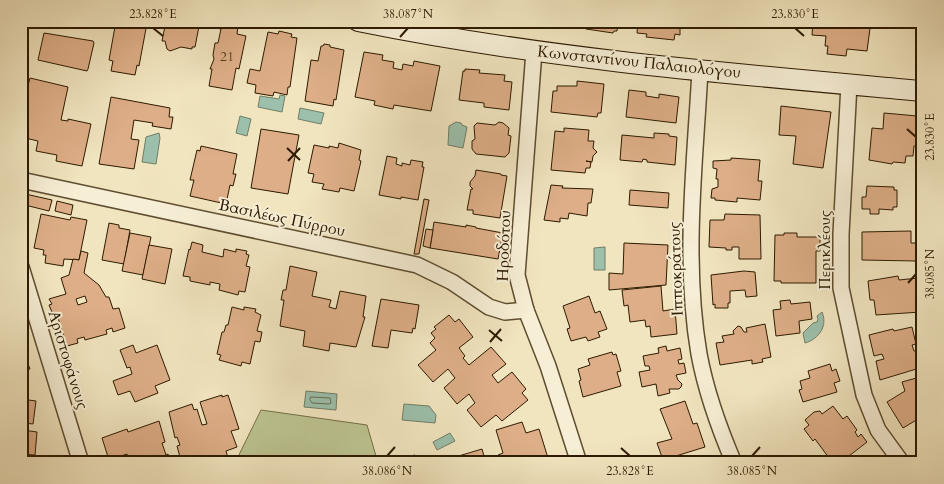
<svg xmlns="http://www.w3.org/2000/svg" width="944" height="484" font-family="Cardo,serif">
<rect width="100%" height="100%" fill="#f1e5bf"/>
<filter id="stains"><feTurbulence type="fractalNoise" baseFrequency=".004" numOctaves="4"/><feColorMatrix values="0 0 0 0 .2 0 0 0 0 .09 0 0 0 0 .02 0 0 0 .5 -.17"/></filter>
<radialGradient id="worn" r=".72"><stop offset=".6" stop-color="#630" stop-opacity="0"/><stop offset="1" stop-color="#630" stop-opacity=".3"/></radialGradient>
<polygon fill="#bcc491" stroke="#746f48" points="261,410 367,425 378,463 235,463"/>
<g fill="#9cc0ac" stroke="#707e67">
<polygon points="280,95 285,96 282,112 258,107 260,96 279,99"/>
<polygon points="300,108 324,113 321,124 298,119"/>
<polygon points="240,116 251,119 247,136 236,133"/>
<polygon points="456,122 461,123 462,125 467,127 463,148 448,145 449,126"/>
<polygon points="159,133 160,138 156,164 142,162 146,137"/>
<polygon points="605,247 605,270 594,270 594,248"/>
<path d="M 822,312 C 828,326 819,339 805,343 L 803,333 L 813,323 L 817,322 L 818,319 L 817,316 Z"/>
<polygon points="306,391 337,394 336,410 304,407"/>
<polygon points="404,404 429,406 436,415 435,423 402,420"/>
<polygon points="450,433 455,441 437,450 433,442"/>
</g>
<g fill="none" stroke-linecap="round" stroke-linejoin="round">
<polygon stroke="#646d56" stroke-width="1" points="311,397 330,398 331,403 329,404 312,403 310,400"/>
</g>
<g fill="#ddae87" stroke="#2d1a00" fill-rule="evenodd">
<polygon points="116,21 147,23 139,66 137,65 135,75 111,71 113,61 109,60"/>
<polygon points="166,21 200,21 195,47 192,47 192,49 181,47 170,51 167,49 165,41 162,41"/>
<polygon points="576,21 618,21 617,31 614,31 613,33 586,29 587,26 576,24"/>
<polygon points="638,21 680,21 680,35 675,34 674,40 646,37 647,34 637,33"/>
<polygon points="813,21 871,21 867,51 847,49 846,56 827,54 828,46 825,46 826,36 812,35"/>
<polygon points="218,22 238,26 237,34 246,36 239,69 236,68 232,90 209,86 212,69 210,69 214,59 213,55 215,43 218,43 221,29 216,28"/>
<polygon points="279,31 292,34 291,37 297,38 290,87 288,87 287,95 274,92 273,96 255,93 256,85 247,83 250,69 260,71 268,32 278,34"/>
<polygon points="44,33 93,41 94,43 88,69 87,71 38,60"/>
<polygon points="324,44 330,45 330,47 344,50 336,100 334,99 333,106 305,101 311,60 318,61 321,46 323,46"/>
<polygon points="364,52 383,55 382,60 394,62 393,68 402,70 403,64 413,66 414,61 440,66 431,111 394,105 393,109 374,105 375,101 355,97"/>
<polygon points="465,69 480,70 479,73 505,75 504,81 512,82 509,110 484,107 484,103 459,100 463,71 465,71"/>
<polygon points="30,78 68,87 61,120 68,121 68,119 91,124 82,166 56,161 57,155 36,151 38,141 21,137 21,112"/>
<polygon points="577,81 604,84 601,113 598,113 597,117 551,112 553,91 557,91 557,86 577,86"/>
<polygon points="629,90 646,92 646,96 659,98 659,94 679,97 676,123 626,117"/>
<polygon points="111,97 170,108 169,117 173,117 171,129 152,126 153,123 134,120 131,139 139,140 134,169 99,164"/>
<polygon points="781,106 831,112 823,168 793,164 796,136 779,135"/>
<polygon points="884,113 917,116 916,146 914,146 913,156 906,156 905,163 893,162 892,164 869,160 872,128 883,129"/>
<polygon points="499,122 503,123 509,128 508,135 511,136 509,153 505,157 476,154 472,149 472,141 475,139 474,126 477,123 495,125"/>
<polygon points="564,128 589,130 588,141 594,141 593,148 597,152 593,156 592,162 586,161 591,162 590,168 586,168 585,173 551,170 555,131 564,132"/>
<polygon points="261,129 299,135 288,194 251,188"/>
<polygon points="654,133 669,134 669,136 677,137 675,165 647,162 647,160 643,159 642,162 620,160 622,135 654,138"/>
<polygon points="339,143 361,150 359,160 361,161 354,191 340,188 339,192 322,189 324,184 312,182 314,174 308,173 314,145 329,148 329,146 338,148"/>
<polygon points="201,146 237,154 233,174 236,174 233,186 230,185 226,204 190,196 194,180 190,180 197,150 200,151"/>
<polygon points="387,156 397,158 396,164 402,166 402,163 410,165 411,160 423,162 422,167 424,167 418,200 401,197 401,199 379,195"/>
<polygon points="731,158 760,160 758,181 762,181 760,200 737,198 737,202 715,200 715,198 711,198 712,189 718,187 718,179 716,179 717,169 713,168 713,161 731,160"/>
<polygon points="476,170 501,174 501,175 507,176 500,218 473,214 473,210 467,210 471,189 473,189 470,186 470,182 475,176"/>
<polygon points="551,185 563,186 562,188 593,189 591,203 588,203 587,216 569,213 568,219 560,218 560,222 544,220"/>
<polygon points="867,186 894,187 894,190 897,190 897,207 893,207 893,210 879,209 879,214 870,214 870,209 862,209 862,197 866,197"/>
<polygon points="630,190 669,193 668,208 629,205"/>
<polygon points="21,193 52,200 49,211 21,204"/>
<polygon points="424,199 429,200 419,254 414,254"/>
<polygon points="57,201 73,205 71,215 55,211"/>
<polygon points="21,204 28,206 25,221 21,220"/>
<polygon points="41,214 70,220 71,217 87,220 79,260 64,259 63,266 45,263 46,255 43,255 44,250 34,248"/>
<polygon points="725,214 760,215 761,259 739,259 739,247 732,247 732,250 726,250 726,248 709,247 710,220 724,220"/>
<polygon points="434,222 466,227 466,225 476,227 476,228 503,233 498,259 430,248"/>
<polygon points="109,223 119,225 119,228 130,230 124,264 102,260"/>
<polygon points="426,229 433,230 430,248 423,246"/>
<polygon points="911,231 911,243 916,243 916,261 862,260 862,232"/>
<polygon points="130,233 151,237 143,275 122,271"/>
<polygon points="784,233 797,233 797,237 820,237 820,251 816,251 816,283 781,283 781,281 774,281 775,235 784,235"/>
<polygon points="192,242 203,245 202,252 223,257 224,249 236,252 236,249 247,251 246,254 249,255 246,266 250,267 245,292 239,291 238,295 219,290 220,284 210,282 210,285 190,281 190,277 183,276 189,249 190,250"/>
<polygon points="624,243 668,245 666,285 609,290 609,273 623,274"/>
<polygon points="149,245 172,249 165,284 142,279"/>
<path d="M 81,251 L 88,253 L 84,273 L 99,285 L 106,297 L 109,297 L 113,309 L 119,308 L 125,328 L 113,332 L 112,328 L 106,330 L 107,334 L 85,340 L 84,337 L 77,339 L 78,343 L 67,346 L 57,315 L 54,317 L 49,305 L 52,304 L 49,299 L 66,294 L 61,278 L 69,275 L 73,259 L 79,260 ZM 85,296 L 87,302 L 78,305 L 76,299 Z"/>
<polygon points="290,266 317,272 312,296 331,300 329,307 336,309 340,291 366,296 363,317 365,317 356,347 330,343 329,351 303,346 305,331 280,326 284,300 281,300 283,290 286,290"/>
<polygon points="744,271 755,272 757,296 746,297 745,290 730,291 730,303 728,303 728,308 715,308 715,304 713,305 711,275"/>
<polygon points="898,276 899,280 918,278 921,312 876,315 874,300 870,300 868,281"/>
<polygon points="661,286 663,311 675,309 677,334 651,337 650,326 646,327 645,320 630,322 628,305 624,306 622,290"/>
<polygon points="589,296 595,313 600,311 607,329 598,332 600,337 588,341 586,337 571,341 567,329 570,328 563,306"/>
<polygon points="381,299 419,305 415,329 413,328 412,333 391,330 388,348 372,346"/>
<polygon points="790,300 791,304 810,302 812,319 799,321 800,333 776,336 773,310 781,309 780,301"/>
<polygon points="232,307 244,310 244,307 256,309 255,312 261,315 257,331 262,332 260,342 255,341 250,364 242,362 241,366 219,360 221,355 217,354 222,332 224,332 226,325 228,325"/>
<polygon points="449,315 455,322 459,319 473,337 459,348 465,356 463,358 469,365 491,347 506,364 492,375 498,383 512,372 526,389 522,393 528,400 502,421 496,415 481,427 467,410 475,403 469,394 457,404 444,388 455,378 448,369 433,382 418,365 436,350 430,343 435,338 431,333 436,329 434,327"/>
<polygon points="923,318 923,334 919,320"/>
<polygon points="765,324 771,357 762,359 763,362 752,364 752,360 720,365 716,343 724,342 722,336 734,334 733,331 738,326 741,327 744,332 747,332 746,328"/>
<polygon points="912,327 916,344 912,345 914,351 921,350 923,367 880,380 876,361 884,359 882,354 874,356 869,335 893,329 894,331"/>
<polygon points="133,345 136,353 157,345 170,380 155,386 158,393 135,402 130,391 118,395 113,381 132,374 130,367 127,368 120,350"/>
<polygon points="21,346 30,369 21,372"/>
<polygon points="666,346 667,351 680,348 682,359 678,360 679,364 684,363 686,373 676,375 678,380 682,384 681,387 679,389 669,389 670,393 658,396 656,384 642,387 639,372 650,370 649,366 645,366 643,356 659,353 658,348"/>
<polygon points="612,352 613,355 616,354 621,371 617,372 621,386 583,397 579,381 581,380 578,369 590,365 588,359"/>
<polygon points="830,364 832,371 836,369 840,381 834,383 837,392 803,402 799,390 802,389 800,381 810,378 808,371"/>
<polygon points="920,377 923,380 923,426 918,419 903,428 887,402 905,391 902,382"/>
<polygon points="222,395 222,397 228,395 239,429 231,431 237,447 226,451 228,458 214,463 185,463 184,460 181,461 177,446 180,445 177,437 175,438 169,412 192,404 194,410 197,409 202,425 207,424 200,402"/>
<polygon points="21,399 36,401 33,424 24,423 23,430 37,432 35,455 21,454"/>
<polygon points="685,401 693,424 697,423 705,447 663,460 657,443 672,439 660,409"/>
<polygon points="833,406 843,419 847,416 857,430 855,432 858,437 861,434 867,442 840,463 824,463 829,458 815,439 813,441 804,429 809,425 805,420 814,412 820,411 822,414"/>
<polygon points="159,421 165,442 162,443 166,455 168,454 171,463 130,463 127,454 109,460 102,438 127,429 128,432"/>
<polygon points="522,422 526,433 539,429 548,458 555,457 557,463 500,463 498,455 503,453 496,430"/>
<polygon points="482,449 486,463 451,463 453,462 452,458"/>
<polygon points="415,455 417,463 396,463 400,462 400,459"/>
<polygon points="867,456 872,463 858,463"/>
<polygon points="711,458 713,463 701,463"/>
</g>
<g fill="none" stroke-linecap="round" stroke-linejoin="round">
<g stroke="#5e4d30" stroke-width="18">
<g id="street">
<polyline points="534,51 517,275 526,310 548,366 579,463"/>
<path d="M 700,70 C 695,164 683,260 699,354 C 706,392 719,428 734,463"/>
<polyline points="849,84 841,234 841,288 864,395 878,430 902,463"/>
<polyline points="21,180 417,265 452,282 489,307 505,312 526,310"/>
<polyline points="21,267 81,463"/>
</g>
</g>
<g stroke="#2d1a00" stroke-width="22">
<path id="secondary" d="M 358,21 C 544,59 734,74 923,91"/>
</g>
<use href="#street" stroke="#f6eed5" stroke-width="15"/>
<use href="#secondary" stroke="#f6eed5" stroke-width="20"/>
</g>
<path fill="none" stroke="#2d1a00" stroke-width="2" d="M 153,28 L 163,36M 795,28 L 804,36M 400,37 L 408,28M 907,129 L 916,137M 287,148 L 300,160M 288,161 L 300,148M 908,283 L 916,274M 489,330 L 502,341M 490,342 L 501,329M 621,448 L 630,456M 387,456 L 395,447M 752,456 L 760,447"/>
<g text-anchor="middle" dominant-baseline="central" stroke-width="4" stroke-linejoin="round" paint-order="stroke">
<g font-size="14" fill="#593f22">
<text x="227" y="56">21</text>
</g>
<g font-size="16" fill="#2d1a00" stroke="#f6eed5">
<text transform="translate(639 62) rotate(6)">Κωνσταντίνου Παλαιολόγου</text>
<text transform="translate(282 218) rotate(12)">Βασιλέως Πύρρου</text>
<text transform="translate(504 246) rotate(-88)">Ηροδότου</text>
<text transform="translate(825 250) rotate(-90)">Περικλέους</text>
<text transform="translate(676 269) rotate(-92)">Ιπποκράτους</text>
<text transform="translate(68 360) rotate(73)">Αριστοφάνους</text>
</g>
</g>
<rect width="944" height="484" fill="none" stroke="#f1e5bf" stroke-width="55"/>
<rect x="28" y="28" width="888" height="428" fill="none" stroke="#2d1a00" stroke-width="2"/>
<g font-size="12" text-anchor="middle" fill="#2d1a00">
<text x="153" y="18">23.828°E</text>
<text x="408" y="18">38.087°N</text>
<text x="795" y="18">23.830°E</text>
<text transform="translate(930 137) rotate(-90)" y="4">23.830°E</text>
<text transform="translate(930 274) rotate(-90)" y="4">38.085°N</text>
<text x="387" y="475">38.086°N</text>
<text x="630" y="475">23.828°E</text>
<text x="752" y="475">38.085°N</text>
</g>
<rect width="100%" height="100%" filter="url(#stains)"/>
<rect width="100%" height="100%" fill="url(#worn)"/>
</svg>
